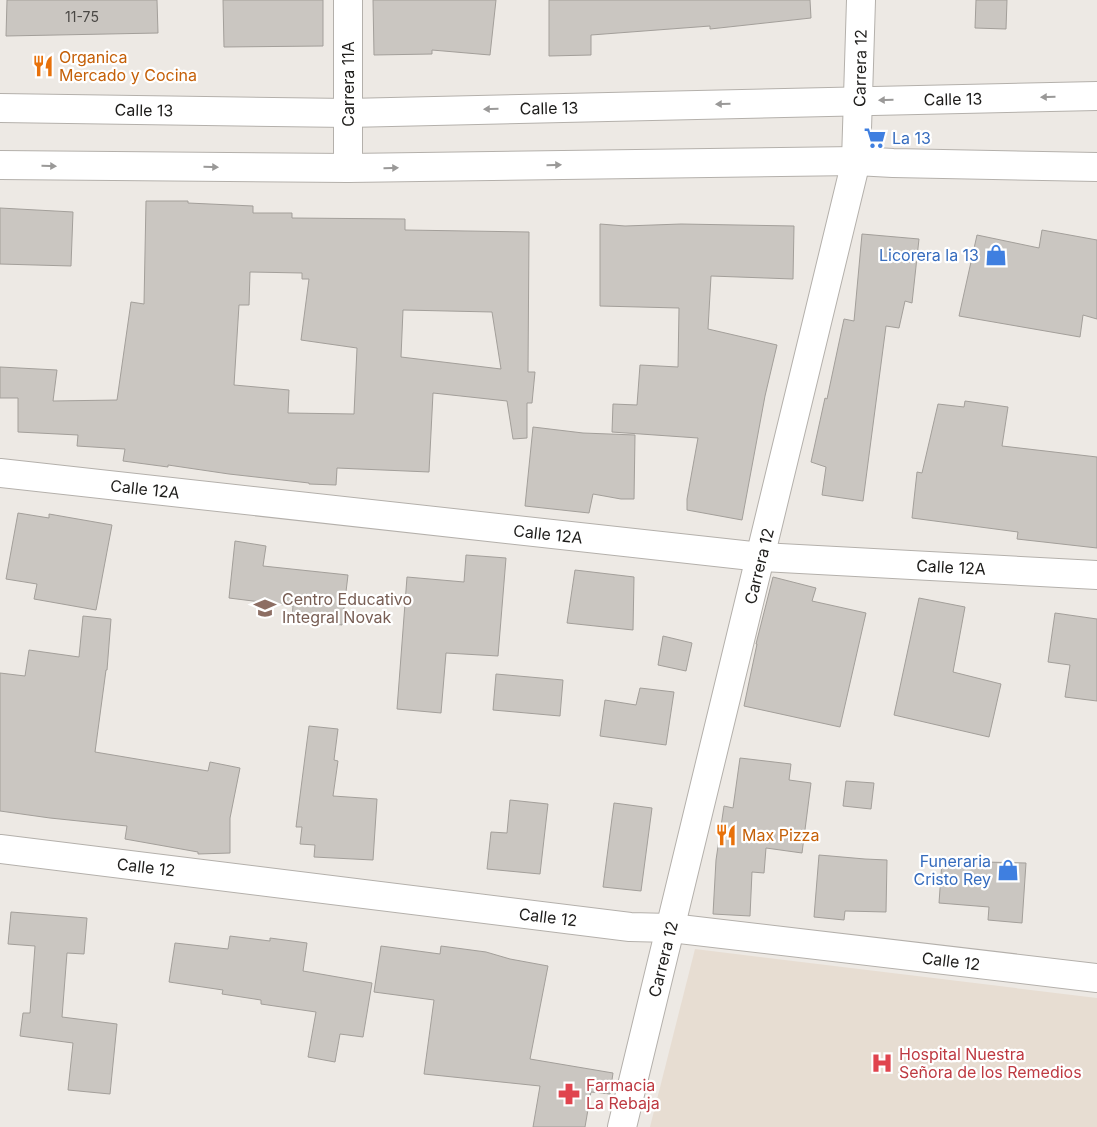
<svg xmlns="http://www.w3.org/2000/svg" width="1097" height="1127" font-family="Inter,sans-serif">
<rect width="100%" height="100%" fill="#ede9e4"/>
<polygon fill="#e7ddd2" points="695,949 1097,998 1097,1127 650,1127"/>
<g fill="#cac6c1" stroke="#a39f9a" fill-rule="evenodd">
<polygon points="7,0 157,0 158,33 6,36"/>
<polygon points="223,0 323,0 323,46 224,47"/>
<polygon points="373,0 496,0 490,55 432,50 432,54 374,55"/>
<polygon points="549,0 810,0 811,18 710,29 710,26 591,35 591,55 549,56"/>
<polygon points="976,0 1007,0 1006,29 975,28"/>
<path d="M 146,201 L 188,201 L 188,203 L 253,206 L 253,213 L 292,213 L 292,218 L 405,219 L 405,230 L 529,232 L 528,372 L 535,372 L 532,403 L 527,403 L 527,438 L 513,439 L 507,401 L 433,393 L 429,472 L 337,468 L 336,485 L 309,484 L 309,483 L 229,474 L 168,465 L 168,467 L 123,461 L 125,449 L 77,446 L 78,435 L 18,432 L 18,398 L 0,398 L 0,367 L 57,370 L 53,401 L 117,400 L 131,302 L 144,304 ZM 250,272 L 302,273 L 302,279 L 309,279 L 301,340 L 357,348 L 354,414 L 288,413 L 289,390 L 234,385 L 239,305 L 249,305 ZM 403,310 L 492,312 L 501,369 L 401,357 Z"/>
<polygon points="0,208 73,212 71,266 0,264"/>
<polygon points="600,224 625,226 681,224 794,226 793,279 711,276 708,329 777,345 765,396 742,520 687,510 687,499 698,438 612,432 613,404 637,405 640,365 678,367 679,308 600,306"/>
<polygon points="1042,230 1097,240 1097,319 1083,315 1080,337 959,316 977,235 1039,248"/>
<polygon points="862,234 919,239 912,303 905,301 899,328 886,326 863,501 822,495 826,467 811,462 825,398 827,399 844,319 854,321"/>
<polygon points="965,401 1008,407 1002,446 1097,457 1097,548 1017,539 1018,532 912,518 917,472 922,473 938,404 964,407"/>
<polygon points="533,427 583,433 635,435 634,499 621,499 593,494 589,513 525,506"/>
<polygon points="18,513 49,518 49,514 112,525 96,610 34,599 37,584 6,579"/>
<polygon points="235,541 266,546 263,566 348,575 342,625 292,619 293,606 229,598"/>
<polygon points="466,555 506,558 498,656 446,653 441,713 397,709 407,577 464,582"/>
<polygon points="575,570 634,577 633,630 567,623"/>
<polygon points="773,577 816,588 812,601 866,613 840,727 744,706 757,644 756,644"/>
<polygon points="919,598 965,607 953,672 1001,684 989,737 894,715"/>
<polygon points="1055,613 1097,619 1097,701 1065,697 1070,665 1048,662"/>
<polygon points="83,616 111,619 107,670 106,670 95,752 208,771 210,762 240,768 230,818 230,853 198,854 198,852 125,839 127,826 50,818 0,811 0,673 25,676 29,650 79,657"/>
<polygon points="663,636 692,643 686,671 658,665"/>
<polygon points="496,674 563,680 560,716 493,710"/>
<polygon points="640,688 674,692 666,745 600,736 605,700 636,705"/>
<polygon points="309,726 338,729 334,760 338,761 333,796 377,799 373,860 314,857 315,845 300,844 302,827 296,827"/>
<polygon points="740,758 791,764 789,780 811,783 802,853 766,848 764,873 752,872 750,916 713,914 716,860 724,806 733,808"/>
<polygon points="846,781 874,783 871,809 843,806"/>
<polygon points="510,800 548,804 540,874 487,869 491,832 507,833"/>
<polygon points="614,803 652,808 641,891 603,887"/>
<polygon points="819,855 865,859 887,860 886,912 845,911 844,920 814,917"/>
<polygon points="942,861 1026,863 1022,923 988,920 989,907 939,903"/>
<polygon points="11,912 87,918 84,954 67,953 62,1017 117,1024 110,1094 68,1090 73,1043 20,1036 23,1013 30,1013 35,946 8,944"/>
<polygon points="230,936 270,941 270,938 307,943 303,971 372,983 363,1037 340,1034 335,1062 308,1057 316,1012 261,1004 261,1000 222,994 223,990 169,982 175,943 228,949"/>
<polygon points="381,946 440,954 441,946 486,952 510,959 548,966 530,1059 613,1073 610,1094 591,1092 585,1127 533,1127 540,1086 424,1074 434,1000 374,992"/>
</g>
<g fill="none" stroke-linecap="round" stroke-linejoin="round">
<g stroke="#b4b0ab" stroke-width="30">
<g id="minor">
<polyline points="0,108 348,113 1097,96"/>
<polyline points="0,165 348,168 856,161 893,163 1097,167"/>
<polyline points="348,168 348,0"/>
<polyline points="0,473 761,557 1097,575"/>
<polyline points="0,849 630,927 671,928 1097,978"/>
<polyline points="622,1127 856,161 861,0"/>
</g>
</g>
<use href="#minor" stroke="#fff" stroke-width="28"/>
</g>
<defs><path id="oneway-solid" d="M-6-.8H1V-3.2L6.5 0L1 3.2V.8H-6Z" transform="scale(1.25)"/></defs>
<g fill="#9a9998">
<use href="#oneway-solid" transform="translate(1048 97) rotate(179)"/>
<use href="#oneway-solid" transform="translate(886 100) rotate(179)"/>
<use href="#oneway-solid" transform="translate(723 104) rotate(179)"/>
<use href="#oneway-solid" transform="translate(491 109) rotate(179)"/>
<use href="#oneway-solid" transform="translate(554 165) rotate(-1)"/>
<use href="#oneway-solid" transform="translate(49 166) rotate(1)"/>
<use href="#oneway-solid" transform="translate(211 167) rotate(1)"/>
<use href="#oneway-solid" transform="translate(391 168) rotate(-1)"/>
</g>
<defs>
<g id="restaurant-bare" transform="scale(1.725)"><path d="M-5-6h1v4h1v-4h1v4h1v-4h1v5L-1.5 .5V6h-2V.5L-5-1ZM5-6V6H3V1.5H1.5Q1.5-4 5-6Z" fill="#e8710a" stroke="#fff" stroke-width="2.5" paint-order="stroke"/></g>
<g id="supermarket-bare" transform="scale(1.725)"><path d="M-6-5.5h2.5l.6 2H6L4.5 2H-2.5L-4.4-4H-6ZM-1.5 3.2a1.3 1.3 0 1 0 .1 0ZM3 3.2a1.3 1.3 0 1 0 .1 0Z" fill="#3f7fe0" stroke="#fff" stroke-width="2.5" paint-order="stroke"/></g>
<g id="shop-bare" transform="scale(1.725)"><path d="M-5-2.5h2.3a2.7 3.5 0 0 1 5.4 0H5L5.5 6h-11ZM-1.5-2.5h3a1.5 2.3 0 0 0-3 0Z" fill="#3f7fe0" stroke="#fff" stroke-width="2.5" paint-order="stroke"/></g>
<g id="school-bare" transform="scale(1.725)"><path d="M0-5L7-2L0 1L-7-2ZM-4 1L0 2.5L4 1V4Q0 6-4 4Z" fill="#8d6e63" stroke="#fff" stroke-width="2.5" paint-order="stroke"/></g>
<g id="hospital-bare" transform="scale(1.725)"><path d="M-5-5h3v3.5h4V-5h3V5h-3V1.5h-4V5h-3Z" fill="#e0444e" stroke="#fff" stroke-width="2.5" paint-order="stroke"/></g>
<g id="pharmacy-bare" transform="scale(1.725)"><path d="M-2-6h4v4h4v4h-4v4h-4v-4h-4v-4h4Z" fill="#e0444e" stroke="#fff" stroke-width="2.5" paint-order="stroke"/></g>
</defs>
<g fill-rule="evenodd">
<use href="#restaurant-bare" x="43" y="66"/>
<use href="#supermarket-bare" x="875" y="138"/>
<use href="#shop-bare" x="996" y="255"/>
<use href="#school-bare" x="265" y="608"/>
<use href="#restaurant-bare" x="726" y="835"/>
<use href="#shop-bare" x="1008" y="870"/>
<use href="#hospital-bare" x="882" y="1063"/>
<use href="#pharmacy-bare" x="569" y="1094"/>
</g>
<g text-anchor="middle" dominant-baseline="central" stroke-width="4.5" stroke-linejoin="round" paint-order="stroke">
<g font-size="14" fill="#494744">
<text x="82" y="16">11-75</text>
</g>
<g font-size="16" fill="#c56008" stroke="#fff" text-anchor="start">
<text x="59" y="57">Organica<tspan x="59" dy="18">Mercado y Cocina</tspan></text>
<text x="742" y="835">Max Pizza</text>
</g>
<g font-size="16" fill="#1e1d1b" stroke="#fff">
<text transform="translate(860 68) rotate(-89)">Carrera 12</text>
<text transform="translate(348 84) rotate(-90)">Carrera 11A</text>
<text transform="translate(953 99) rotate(-1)">Calle 13</text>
<text transform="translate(549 108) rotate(-1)">Calle 13</text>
<text transform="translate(144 110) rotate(1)">Calle 13</text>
<text transform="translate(145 489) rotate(6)">Calle 12A</text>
<text transform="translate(548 534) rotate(6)">Calle 12A</text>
<text transform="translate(759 566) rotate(-76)">Carrera 12</text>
<text transform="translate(951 567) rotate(3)">Calle 12A</text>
<text transform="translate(146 867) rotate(7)">Calle 12</text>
<text transform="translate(548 917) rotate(7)">Calle 12</text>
<text transform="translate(663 959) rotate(-76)">Carrera 12</text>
<text transform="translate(951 961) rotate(7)">Calle 12</text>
</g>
<g font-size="16" fill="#366cbe" stroke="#fff" text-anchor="end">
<text x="892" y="138" text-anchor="start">La 13</text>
<text x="979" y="255">Licorera la 13</text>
<text x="991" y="861">Funeraria<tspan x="991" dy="18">Cristo Rey</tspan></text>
</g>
<g font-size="16" fill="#785e54" stroke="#fff" text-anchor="start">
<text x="282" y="599">Centro Educativo<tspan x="282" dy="18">Integral Novak</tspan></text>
</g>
<g font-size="16" fill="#be3a42" stroke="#fff" text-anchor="start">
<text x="899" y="1054">Hospital Nuestra<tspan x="899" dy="18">Señora de los Remedios</tspan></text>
<text x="586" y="1085">Farmacia<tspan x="586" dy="18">La Rebaja</tspan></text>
</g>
</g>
</svg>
